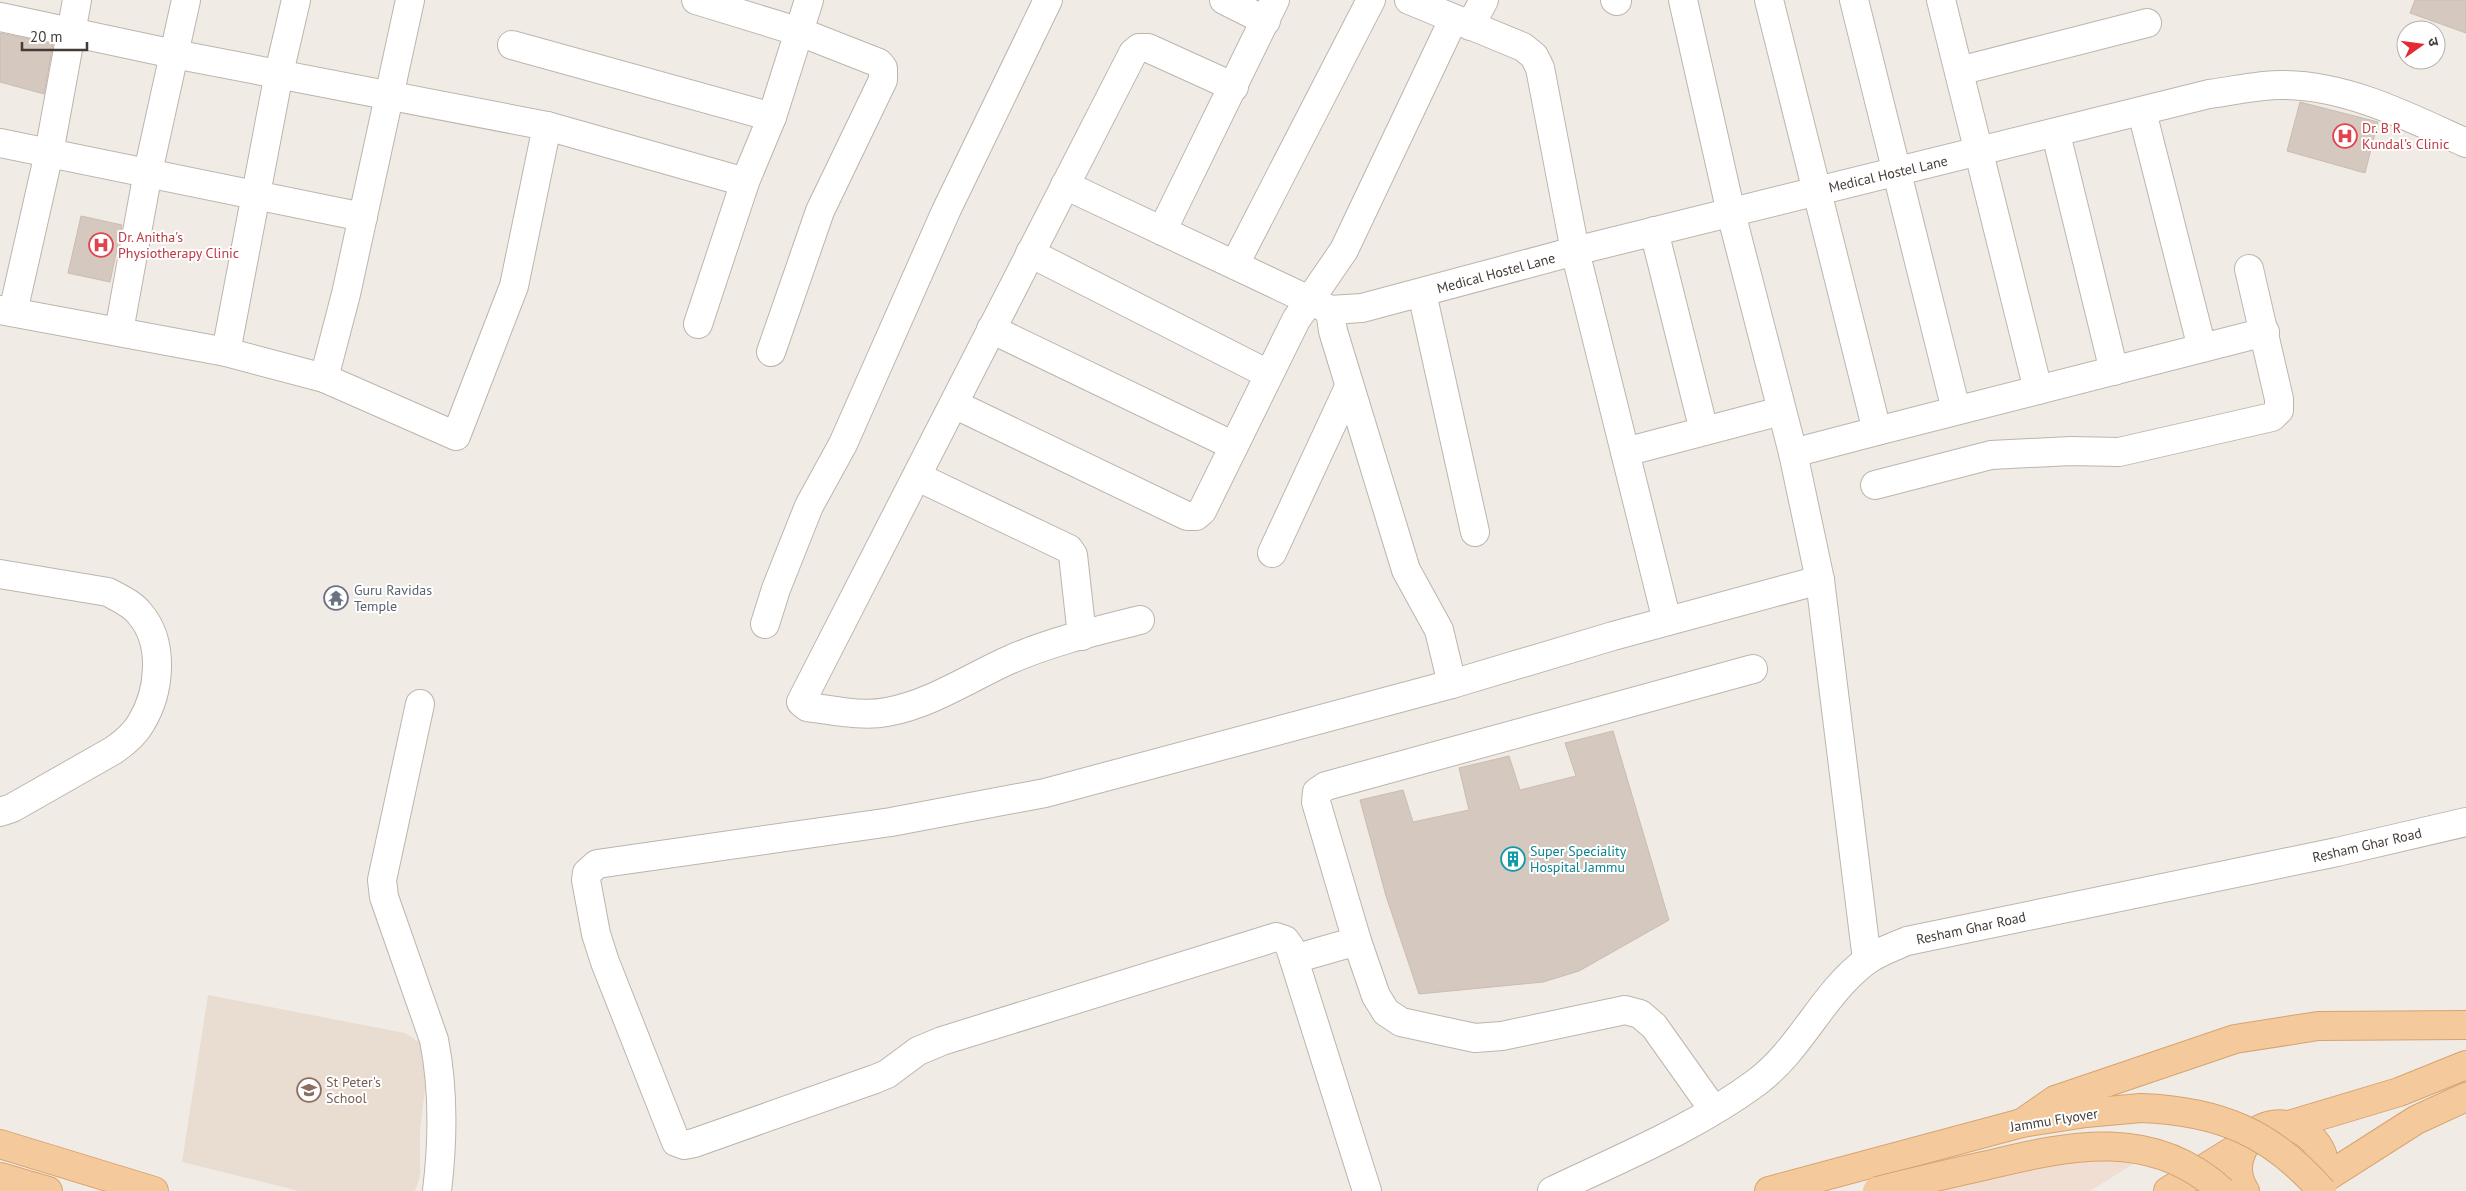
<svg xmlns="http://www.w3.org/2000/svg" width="2466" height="1191" font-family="'PT Sans','Noto Sans Devanagari',sans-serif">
<rect width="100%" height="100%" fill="#f1ebe6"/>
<polygon fill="#f1ded2" points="2146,1156 2090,1191 1929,1191 2034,1162"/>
<polygon fill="#e9ddd1" points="208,995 405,1033 430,1049 420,1130 420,1176 415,1191 299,1191 182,1162"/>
<g fill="#d4c8bf" stroke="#cbbcb0">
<polygon points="2415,0 2466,0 2466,33 2410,13"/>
<polygon points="0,33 53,44 44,94 0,82"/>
<polygon points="2300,102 2378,122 2365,173 2287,151"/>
<polygon points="81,216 122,225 110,282 68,273"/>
<polygon points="1613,731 1669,920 1579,971 1543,982 1419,994 1386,896 1360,800 1403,790 1413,822 1469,810 1459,768 1509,756 1520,790 1576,776 1565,743"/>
</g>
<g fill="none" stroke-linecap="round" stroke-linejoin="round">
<g stroke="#beb4ac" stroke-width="30">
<g id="minor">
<polyline points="696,0 800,32 879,63 883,68 883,80 820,211 771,352"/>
<polyline points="1224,0 1266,21"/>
<polyline points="1409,0 1523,47 1534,56 1540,68 1575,251 1667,621"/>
<polyline points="1615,0 1617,1"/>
<polyline points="1683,0 1731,213 1793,453 1820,580 1867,960"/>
<polyline points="1769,0 1877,431 2265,332"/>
<polyline points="1854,0 1956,410"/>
<polyline points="1941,0 2038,390"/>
<polyline points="0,17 174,54 547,126 745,182"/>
<polyline points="1470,26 1484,0"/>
<polyline points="512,45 772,117"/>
<polyline points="1959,71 2147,23"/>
<polyline points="2142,112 2202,348"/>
<polyline points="2056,134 2114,371"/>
<polyline points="0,143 363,217"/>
<path d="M 1065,185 L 1330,310 L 1362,308 L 1575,251 L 2209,94 C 2234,91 2260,84 2285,85 C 2349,86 2409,117 2466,143"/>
<polyline points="1162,231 1275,0"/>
<polyline points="1654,231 1704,431"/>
<polyline points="1030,253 1268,374"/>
<polyline points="1235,264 1371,0"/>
<polyline points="1422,293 1475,532"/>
<polyline points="0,310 226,352 324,378 456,436 514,286 547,126"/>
<polyline points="1330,310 1333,331 1406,570 1439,630 1452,684"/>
<polyline points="13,312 49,153 77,0"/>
<polyline points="698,324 745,182 772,117 809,0"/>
<polyline points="991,329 1234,446"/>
<polyline points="119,331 148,172 186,0"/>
<polyline points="226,352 279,73 296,0"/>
<polyline points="324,378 346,294 410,0"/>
<polyline points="954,404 1187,516 1196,516 1202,511 1296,320 1344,250 1453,20"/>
<polyline points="1625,452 1781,411"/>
<polyline points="1793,453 1877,431"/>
<polyline points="918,477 1069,549 1073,555 1082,636"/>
<polyline points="1875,485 1991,455 2071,451 2119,452 2272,417 2279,410 2279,399 2249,269"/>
<polyline points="1272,553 1349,387"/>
<path d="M 0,574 L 108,592 C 119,598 133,604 140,614 C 165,643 160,692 141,723 C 135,734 124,743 114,750 L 12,808 L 0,812"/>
<path d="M 1140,620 C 1096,631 1050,642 1009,660 C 969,678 931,704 887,712 C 861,717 833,710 807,707 L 801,702 L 1133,53 L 1139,48 L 1148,48 L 1234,87"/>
<polyline points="765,624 776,589 809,506 843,444 946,211 1048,0"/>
<path d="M 420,704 L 382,880 L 384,897 L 434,1040 C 444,1090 443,1141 437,1191"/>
<polyline points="1357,941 1316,802 1317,792 1326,786 1753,669"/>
<polyline points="1294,959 1357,941 1376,996 1386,1012 1401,1022 1475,1038 1502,1036 1625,1010 1640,1014 1654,1026 1713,1109"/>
<polyline points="1367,1191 1290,947 1285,940 1276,937 942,1041 918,1051 887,1074 875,1079 694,1143 684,1145 676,1142 605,962 596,934 586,880 587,873 597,864 891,822 1045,793 1452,684 1613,636 1820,580"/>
<path d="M 1552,1191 C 1621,1158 1695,1128 1757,1082 C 1801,1049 1822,994 1866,961 C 1878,952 1893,947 1907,941 L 2337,852 L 2466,822"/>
</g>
</g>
<g stroke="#d7a36e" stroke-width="30">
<g id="major">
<polyline points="2022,1123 2055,1100 2235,1039 2318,1026 2466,1025"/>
<polyline points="2289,1125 2399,1092 2466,1065"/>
<polyline points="0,1144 154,1191"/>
<polyline points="0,1177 48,1191"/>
<polyline points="2322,1180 2416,1120 2466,1097"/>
<polyline points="1769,1191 2022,1123 2086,1113 2141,1108"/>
<polyline points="2168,1191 2244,1144"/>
<path d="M 2245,1191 C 2237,1179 2236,1164 2242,1151 C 2266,1093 2350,1141 2317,1191"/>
</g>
</g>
<use href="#minor" stroke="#fff" stroke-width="28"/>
<use href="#major" stroke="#f4ca9c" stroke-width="28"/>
<g stroke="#d7a36e" stroke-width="30" stroke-linecap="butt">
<g id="major-bridge">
<path d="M 2141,1108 C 2218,1111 2271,1132 2322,1191"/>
<path d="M 1877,1191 C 1914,1182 1951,1173 1988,1165 C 2071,1145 2152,1127 2222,1191"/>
</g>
</g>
<use href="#major-bridge" stroke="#f4ca9c" stroke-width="28"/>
</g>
<defs>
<g id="hospital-ring" transform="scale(1.25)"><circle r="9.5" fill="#fff" stroke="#e0444e" stroke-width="1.5"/><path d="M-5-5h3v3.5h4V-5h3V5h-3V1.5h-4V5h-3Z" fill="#e0444e"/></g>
<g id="temple-ring" transform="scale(1.25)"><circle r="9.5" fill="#fff" stroke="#6b7280" stroke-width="1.5"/><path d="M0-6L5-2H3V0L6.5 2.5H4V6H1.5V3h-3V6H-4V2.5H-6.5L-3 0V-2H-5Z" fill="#6b7280"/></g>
<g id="building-ring" transform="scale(1.25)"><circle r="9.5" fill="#fff" stroke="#0f9aa8" stroke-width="1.5"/><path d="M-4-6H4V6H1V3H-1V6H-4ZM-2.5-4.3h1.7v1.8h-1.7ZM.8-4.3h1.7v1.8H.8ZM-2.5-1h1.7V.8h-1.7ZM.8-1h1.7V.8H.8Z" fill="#0f9aa8"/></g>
<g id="school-ring" transform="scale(1.25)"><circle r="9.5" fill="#fff" stroke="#8d6e63" stroke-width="1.5"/><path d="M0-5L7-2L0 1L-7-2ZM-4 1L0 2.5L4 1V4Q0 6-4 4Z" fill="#8d6e63"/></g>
</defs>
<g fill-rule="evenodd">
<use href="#hospital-ring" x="2345" y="136"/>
<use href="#hospital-ring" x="101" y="245"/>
<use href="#temple-ring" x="336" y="598"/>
<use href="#building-ring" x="1513" y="859"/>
<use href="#school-ring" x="309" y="1090"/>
</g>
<g text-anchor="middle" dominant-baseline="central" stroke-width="4" stroke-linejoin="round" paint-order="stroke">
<g font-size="14" fill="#be3a42" stroke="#fff" text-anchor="start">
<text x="2362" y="128">Dr. B R<tspan x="2362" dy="16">Kundal's Clinic</tspan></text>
<text x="118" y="237">Dr. Anitha's<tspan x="118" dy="16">Physiotherapy Clinic</tspan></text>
</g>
<g font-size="14" fill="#433b36" stroke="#fff">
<text transform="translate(1888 174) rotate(-13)">Medical Hostel Lane</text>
<text transform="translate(1496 273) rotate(-15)">Medical Hostel Lane</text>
<text transform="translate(2367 845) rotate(-13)">Resham Ghar Road</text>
<text transform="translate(1971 928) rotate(-12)">Resham Ghar Road</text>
<text transform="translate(2054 1120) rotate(-9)">Jammu Flyover</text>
</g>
<g font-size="14" fill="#5b616d" stroke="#fff" text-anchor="start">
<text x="354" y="590">Guru Ravidas<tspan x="354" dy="16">Temple</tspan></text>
</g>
<g font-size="14" fill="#0d838f" stroke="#fff" text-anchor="start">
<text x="1530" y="851">Super Speciality<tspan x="1530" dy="16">Hospital Jammu</tspan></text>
</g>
<g font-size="14" fill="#785e54" stroke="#fff" text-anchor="start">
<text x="326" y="1082">St Peter's<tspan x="326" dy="16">School</tspan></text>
</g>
</g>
<g transform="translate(2421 45) rotate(76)"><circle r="24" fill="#ffffff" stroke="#b4b1af"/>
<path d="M0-4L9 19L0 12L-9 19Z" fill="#e42931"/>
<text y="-8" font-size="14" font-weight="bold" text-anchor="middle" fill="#433b36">उ</text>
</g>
<path d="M22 42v8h65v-8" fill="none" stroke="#433b36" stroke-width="2.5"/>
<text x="30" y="42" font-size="15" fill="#433b36" stroke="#ffffff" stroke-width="4" paint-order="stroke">20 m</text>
</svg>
